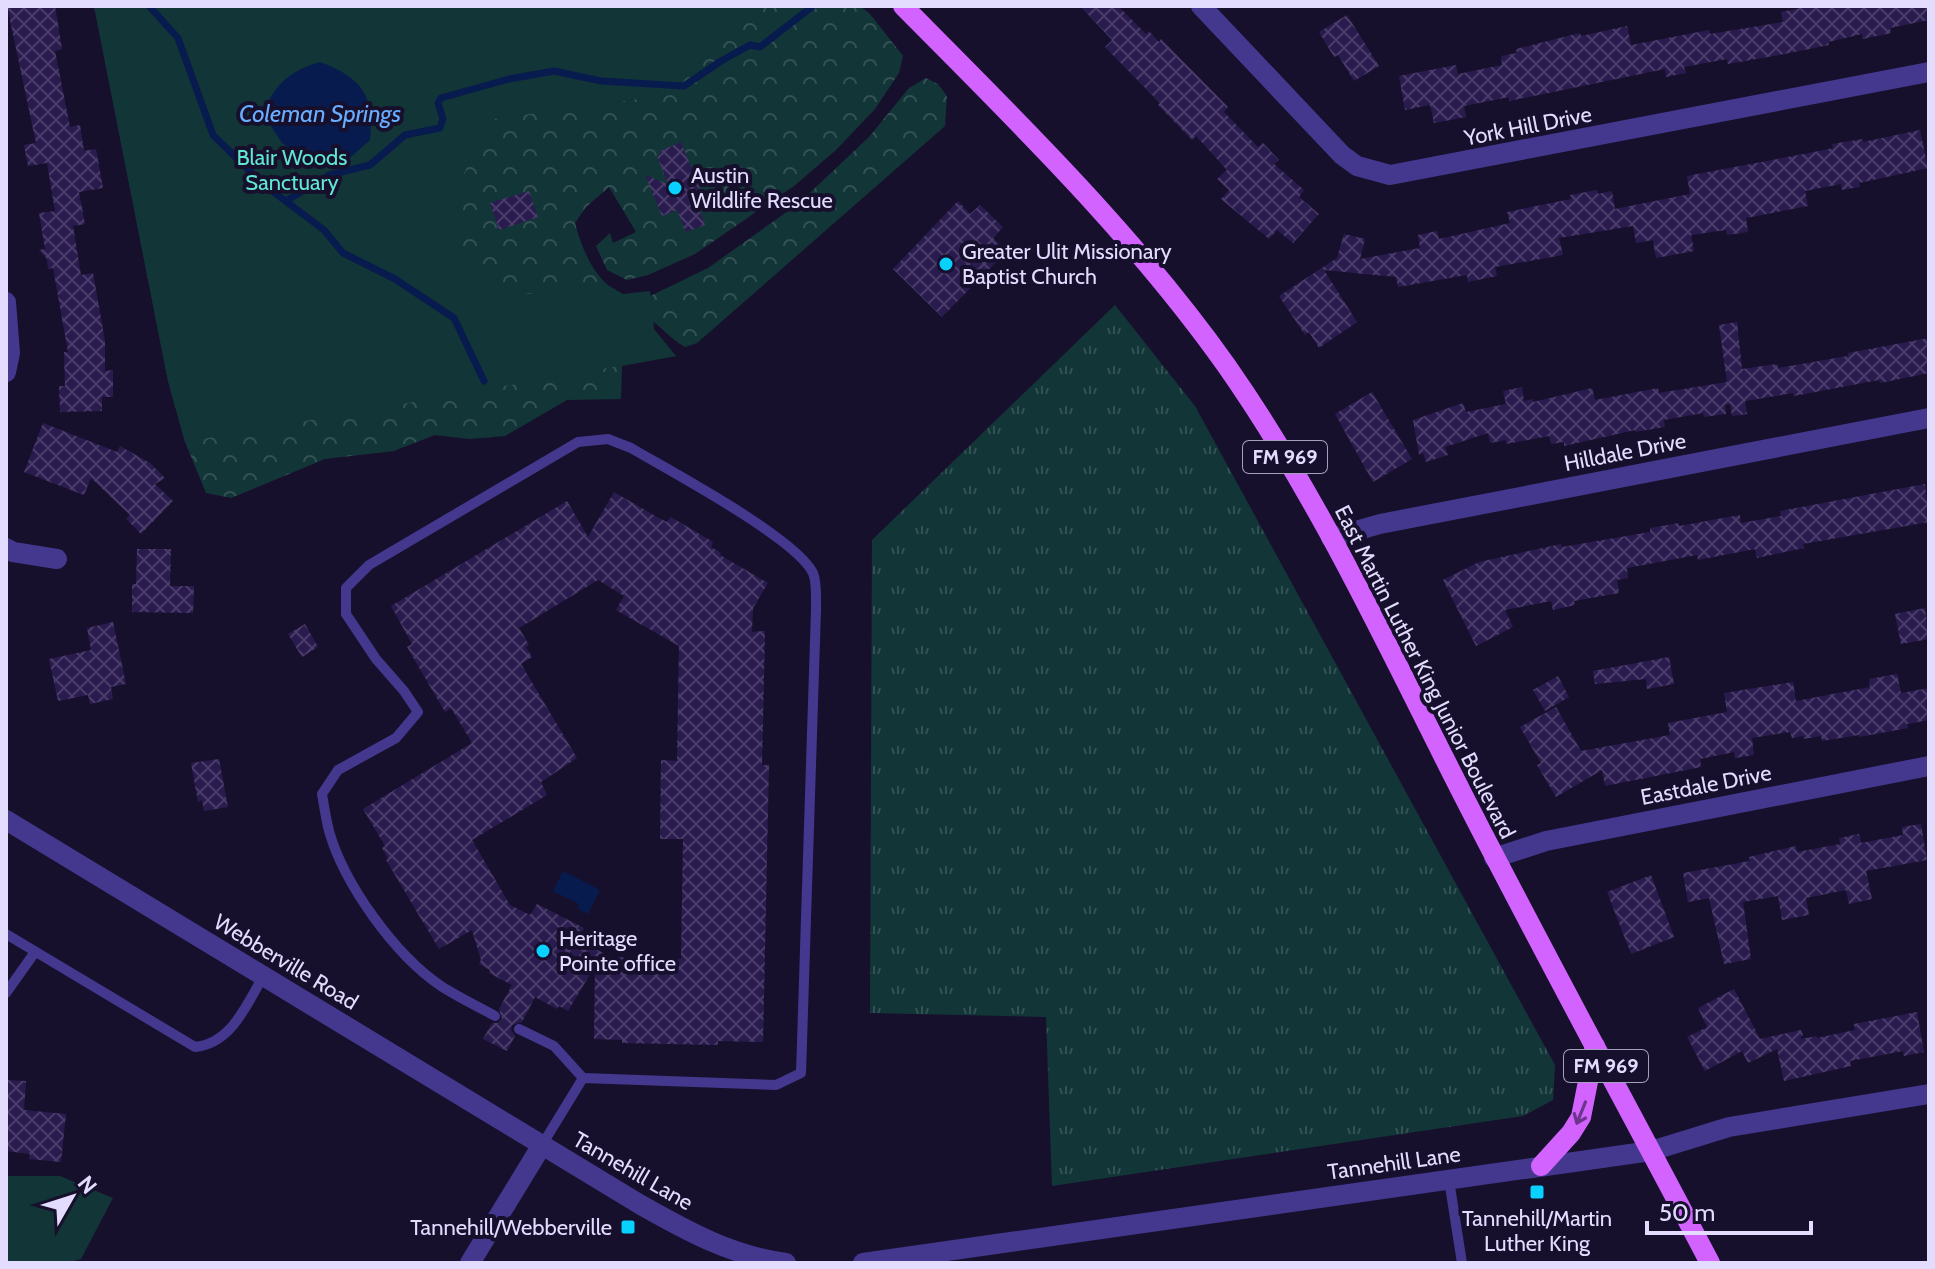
<svg xmlns="http://www.w3.org/2000/svg" width="1935" height="1269" font-family="Cabin,sans-serif">
<defs>
<pattern id="grass-tufts" width="24" height="20" patternUnits="userSpaceOnUse" patternTransform="scale(2)"><rect width="24" height="20" fill="#123537"/><path d="M3 7l-1-3M5 7V3M7 7l1-3M15 17l-1-3M17 17v-4M19 17l1-3" fill="none" stroke="#345255"/></pattern>
<pattern id="forest-crowns" width="20" height="18" patternUnits="userSpaceOnUse" patternTransform="scale(2)"><rect width="20" height="18" fill="#123537"/><path d="M2 6a3 3 0 1 1 6 0M12 15a3 3 0 1 1 6 0" fill="none" stroke="#345255"/></pattern>
<pattern id="building-cross-hatch" width="8" height="8" patternUnits="userSpaceOnUse" patternTransform="scale(2)"><rect width="8" height="8" fill="#2a1b4f"/><path d="M0 0l8 8M0 8l8-8" fill="none" stroke="#493c69"/></pattern>
</defs>
<rect width="100%" height="100%" fill="#17102d"/>
<polygon fill="url(#grass-tufts)" points="1115,305 1195,406 1555,1065 1553,1100 1523,1116 1052,1186 1046,1017 870,1013 872,540"/>
<g fill="url(#forest-crowns)">
<path d="M 94,6 L 860,6 L 870,14 L 903,56 L 899,73 L 875,109 L 836,150 L 794,186 L 695,254 L 648,275 L 627,280 L 607,270 L 596,246 L 610,233 L 613,243 L 636,232 L 609,187 L 586,207 L 575,223 C 581,246 593,277 614,289 L 676,356 L 622,366 L 621,399 L 567,400 L 505,436 L 469,439 L 435,435 L 394,451 L 325,459 L 231,498 L 206,493 L 185,442 L 168,381 Z"/>
<path d="M 926,78 L 938,84 L 947,96 L 945,126 L 697,343 L 685,347 C 668,338 660,323 643,316 L 640,301 L 708,268 L 798,204 L 869,137 L 909,88 Z"/>
</g>
<g fill="#123537">
<polygon points="94,6 754,6 668,95 486,120 453,201 463,258 502,298 604,283 623,294 650,291 654,329 676,356 185,442 168,381"/>
<polygon points="6,1176 60,1176 113,1198 81,1259 67,1263 6,1263"/>
</g>
<g fill="#081b4e">
<path d="M 320,62 C 360,77 375,94 370,140 L 343,164 L 330,166 L 305,159 L 282,143 L 263,114 C 274,84 290,71 320,62 Z"/>
<polygon points="563,871 600,890 588,914 578,909 579,904 553,891"/>
</g>
<g fill="none" stroke-linecap="round" stroke-linejoin="round">
<g stroke="#081b4e" stroke-width="7">
<polyline points="149,6 178,38 213,135 263,184 324,230 343,253 395,279 454,318 484,381"/>
<polyline points="286,201 329,175 370,165 405,135 440,128 443,119 438,103 441,98 509,79 554,71 601,81 684,86 721,61 750,45 760,47 813,6"/>
</g>
</g>
<g fill="url(#building-cross-hatch)" fill-rule="evenodd">
<polygon points="7,6 55,6 62,49 55,51 70,127 80,125 84,151 96,149 103,188 79,192 85,224 73,226 81,275 93,273 105,341 105,371 113,370 113,397 102,397 102,411 60,412 59,386 65,386 64,352 68,352 53,268 48,269 47,259 39,250 45,249 39,213 55,211 47,163 28,166 24,145 36,143"/>
<polygon points="1080,6 1118,6 1146,34 1149,31 1159,42 1161,39 1228,107 1224,112 1258,147 1263,143 1279,160 1274,164 1304,190 1299,197 1319,214 1293,243 1277,230 1269,239 1221,199 1229,190 1217,179 1227,170 1196,136 1192,140 1158,105 1160,103 1105,47 1112,40"/>
<polygon points="1810,6 1929,6 1929,20 1890,28 1891,33 1863,39 1862,34 1828,42 1829,45 1779,55 1728,64 1727,59 1684,67 1686,73 1666,77 1665,69 1509,101 1509,97 1464,106 1466,117 1434,123 1430,105 1405,110 1399,76 1456,65 1458,74 1502,65 1501,56 1517,53 1516,49 1580,33 1581,36 1627,26 1631,45 1709,30 1710,34 1783,22 1781,12"/>
<polygon points="1347,15 1379,66 1354,81 1338,55 1334,57 1319,32"/>
<polygon points="1920,130 1928,168 1859,183 1860,187 1842,190 1841,184 1805,191 1808,206 1746,218 1748,232 1727,235 1726,230 1691,235 1694,251 1656,258 1653,240 1636,243 1633,226 1559,238 1563,255 1495,267 1497,276 1468,282 1467,275 1398,287 1396,277 1324,270 1357,322 1319,348 1309,332 1305,335 1279,296 1337,258 1344,234 1365,239 1360,259 1420,248 1418,235 1437,231 1439,239 1510,223 1507,212 1571,199 1570,195 1597,190 1598,194 1612,191 1615,209 1690,194 1687,176 1814,152 1833,148 1832,144 1863,139 1863,142"/>
<polygon points="681,142 707,207 700,211 705,225 686,232 677,210 662,216 645,175 668,184 657,156 661,155 660,151"/>
<polygon points="529,191 538,217 499,230 490,203"/>
<polygon points="958,201 970,214 980,205 1003,227 993,238 1007,251 942,317 893,269"/>
<polygon points="1737,322 1742,369 1777,364 1778,368 1848,356 1848,353 1929,338 1929,373 1880,383 1879,380 1794,396 1793,393 1745,401 1747,414 1732,416 1730,404 1725,405 1726,414 1704,417 1703,413 1664,420 1665,427 1635,432 1635,430 1564,446 1564,442 1551,444 1549,436 1506,444 1506,440 1490,443 1488,433 1445,447 1448,455 1426,462 1423,453 1419,455 1413,420 1463,403 1466,412 1506,404 1503,391 1522,387 1524,401 1533,399 1533,402 1592,388 1595,400 1658,388 1659,393 1727,382 1719,325"/>
<polygon points="1372,392 1412,459 1373,482 1335,414"/>
<polygon points="43,423 117,452 120,446 150,463 165,478 155,484 173,501 141,534 126,519 130,515 91,478 84,495 24,472"/>
<polygon points="1925,484 1929,522 1803,544 1804,548 1757,558 1755,549 1698,560 1697,555 1627,568 1628,578 1617,580 1619,593 1574,601 1575,605 1553,610 1551,601 1505,610 1513,627 1476,646 1443,580 1479,562 1561,544 1562,547 1650,532 1650,528 1679,523 1679,526 1740,515 1741,523 1781,516 1780,511"/>
<path d="M 614,492 L 657,517 L 667,522 L 671,517 L 713,542 L 711,547 L 721,553 L 720,555 L 768,583 L 753,608 L 752,632 L 765,631 L 762,765 L 769,765 L 763,1042 L 718,1041 L 718,1045 L 622,1043 L 622,1040 L 594,1039 L 595,966 L 568,1011 L 559,1006 L 557,1009 L 535,997 L 522,1022 L 512,1025 L 511,1030 L 515,1036 L 507,1051 L 483,1039 L 492,1023 L 498,1023 L 502,1019 L 499,1009 L 512,985 L 489,973 L 490,970 L 479,964 L 481,960 L 472,930 L 439,949 L 386,860 L 388,859 L 382,848 L 385,846 L 363,809 L 472,743 L 451,708 L 445,712 L 407,647 L 412,644 L 391,606 L 567,501 L 588,537 ZM 598,580 L 624,596 L 616,610 L 679,646 L 677,761 L 661,760 L 660,839 L 683,839 L 681,959 L 611,957 L 578,940 L 584,928 L 537,904 L 530,915 L 510,905 L 472,840 L 547,795 L 541,782 L 577,758 L 521,664 L 532,657 L 526,647 L 529,645 L 519,628 Z"/>
<polygon points="137,549 171,549 170,586 194,586 193,613 132,612 132,584 136,584"/>
<polygon points="1925,608 1929,639 1901,644 1895,614"/>
<polygon points="113,622 126,684 111,687 113,699 90,704 88,695 58,701 49,659 91,650 87,628"/>
<polygon points="305,624 318,647 302,657 288,634"/>
<polygon points="1669,657 1674,684 1647,689 1646,679 1595,684 1593,671"/>
<polygon points="1897,674 1901,693 1929,688 1929,720 1907,724 1908,728 1859,737 1859,735 1822,741 1821,736 1804,739 1803,736 1792,738 1790,732 1752,738 1754,755 1735,758 1734,752 1700,759 1701,767 1605,786 1602,770 1556,797 1537,765 1541,763 1520,727 1556,707 1581,751 1670,735 1668,723 1727,712 1724,693 1793,682 1796,701 1870,687 1869,679"/>
<polygon points="1558,676 1569,697 1545,711 1533,690"/>
<polygon points="219,759 228,807 204,811 202,800 198,802 191,763"/>
<polygon points="1921,824 1927,860 1866,871 1872,899 1849,904 1846,890 1806,898 1809,915 1782,920 1778,896 1743,902 1751,959 1724,964 1709,898 1688,902 1683,873 1750,861 1749,857 1796,846 1797,852 1840,844 1839,838 1859,834 1861,843 1903,835 1902,827"/>
<polygon points="1651,875 1674,937 1631,954 1607,892"/>
<polygon points="1734,989 1760,1039 1801,1030 1803,1035 1800,1039 1817,1036 1817,1038 1855,1030 1854,1024 1917,1012 1924,1052 1904,1056 1903,1051 1850,1061 1851,1066 1784,1081 1777,1049 1748,1063 1742,1051 1705,1071 1687,1037 1707,1027 1698,1008"/>
<polygon points="6,1080 26,1081 24,1110 66,1114 61,1162 29,1159 30,1154 6,1151"/>
</g>
<g fill="none" stroke-linecap="round" stroke-linejoin="round">
<g stroke="#43388e" stroke-width="10">
<path d="M 6,934 L 195,1047 C 232,1043 246,1005 263,977"/>
<polyline points="6,993 35,952"/>
<path d="M 495,1016 C 477,1006 458,997 441,986 C 395,955 344,884 329,831 C 326,819 324,806 322,794 L 338,770 L 396,738 L 418,712 L 404,691 L 376,659 L 346,614 L 346,588 L 369,565 L 578,442 L 608,439 L 631,448 C 670,471 796,538 813,573 C 817,582 816,599 816,610 L 801,1073 L 776,1085 L 583,1078 L 542,1145"/>
<polyline points="519,1029 554,1046 583,1078"/>
<polyline points="1449,1180 1462,1263"/>
</g>
<g stroke="#43388e" stroke-width="20">
<polyline points="1201,6 1342,155 1357,166 1390,175 1929,72"/>
<polyline points="6,302 10,353 6,372"/>
<polyline points="1331,538 1380,524 1929,418"/>
<polyline points="6,548 13,552 57,559"/>
<polyline points="1494,858 1546,841 1929,766"/>
<polyline points="1651,1151 1729,1127 1929,1094"/>
<polyline points="470,1263 542,1145"/>
</g>
<g stroke="#43388e" stroke-width="20">
<path d="M 6,820 L 641,1205 C 687,1231 732,1256 786,1263"/>
<polyline points="863,1263 1651,1151"/>
</g>
<g stroke="#d263ff" stroke-width="20">
<path d="M 903,6 C 1016,120 1133,234 1226,365 C 1320,499 1389,650 1463,795 C 1543,952 1628,1107 1710,1263"/>
<polyline points="1541,1166 1571,1133 1581,1117 1595,1046"/>
</g>
</g>
<defs><path id="oneway-shaft" d="M-6 0H5M1.5-3L5.5 0L1.5 3" fill="none" stroke-width="1.6" stroke-linecap="round" stroke-linejoin="round" transform="scale(2)"/></defs>
<use stroke="#6b358c" href="#oneway-shaft" transform="translate(1581 1113) rotate(112)"/>
<g fill="#08d0ff" stroke="#17102d" stroke-width="3">
<circle cx="675" cy="188" r="8"/>
<circle cx="946" cy="264" r="8"/>
<circle cx="543" cy="951" r="8"/>
<rect x="1529" y="1184" width="16" height="16" rx="4"/>
<rect x="620" y="1219" width="16" height="16" rx="4"/>
</g>
<g text-anchor="middle" dominant-baseline="central" stroke-width="8" stroke-linejoin="round" paint-order="stroke">
<g fill="#17102d" stroke="#a69fc0" stroke-width="2">
<rect x="1243" y="441" width="84" height="32" rx="6"/>
<rect x="1564" y="1050" width="84" height="32" rx="6"/>
</g>
<g font-size="20" font-weight="bold" fill="#e3dcff">
<text x="1285" y="457">FM 969</text>
<text x="1606" y="1066">FM 969</text>
</g>
<g font-size="22" fill="#e3dcff" stroke="#17102d">
<text transform="translate(1528 126) rotate(-11)">York Hill Drive</text>
<text transform="translate(1625 452) rotate(-11)">Hilldale Drive</text>
<text transform="translate(1425 672) rotate(63)">East Martin Luther King Junior Boulevard</text>
<text transform="translate(1706 785) rotate(-11)">Eastdale Drive</text>
<text transform="translate(286 962) rotate(31)">Webberville Road</text>
<text transform="translate(1394 1163) rotate(-8)">Tannehill Lane</text>
<text transform="translate(633 1171) rotate(30)">Tannehill Lane</text>
</g>
<g font-size="22" fill="#5fe7d1" stroke="#17102d">
<text x="292" y="157">Blair Woods<tspan x="292" dy="25">Sanctuary</tspan></text>
</g>
<g font-size="22" fill="#e3dcff" stroke="#17102d" text-anchor="start">
<text x="691" y="175">Austin<tspan x="691" dy="25">Wildlife Rescue</tspan></text>
<text x="962" y="251">Greater Ulit Missionary<tspan x="962" dy="25">Baptist Church</tspan></text>
<text x="559" y="938">Heritage<tspan x="559" dy="25">Pointe office</tspan></text>
<text x="1537" y="1218" text-anchor="middle">Tannehill/Martin<tspan x="1537" dy="25">Luther King</tspan></text>
<text x="612" y="1227" text-anchor="end">Tannehill/Webberville</text>
</g>
<g font-size="24" font-style="italic" fill="#6aadff" stroke="#17102d">
<text x="320" y="113">Coleman Springs</text>
</g>
</g>
<rect width="1935" height="1269" fill="none" stroke="#e3dcff" stroke-width="16"/>
<g transform="translate(72 1197) rotate(51)" stroke="#17102d" stroke-width="6" paint-order="stroke">
<path d="M0-6L14 30L0 20L-14 30Z" fill="#e3dcff"/>
<text y="-12" font-size="22" font-weight="bold" text-anchor="middle" fill="#e3dcff">N</text>
</g>
<path d="M1647 1221v12h164v-12" fill="none" stroke="#e3dcff" stroke-width="4"/>
<text x="1659" y="1221" font-size="24" fill="#e3dcff" stroke="#17102d" stroke-width="6" paint-order="stroke">50 m</text>
</svg>
